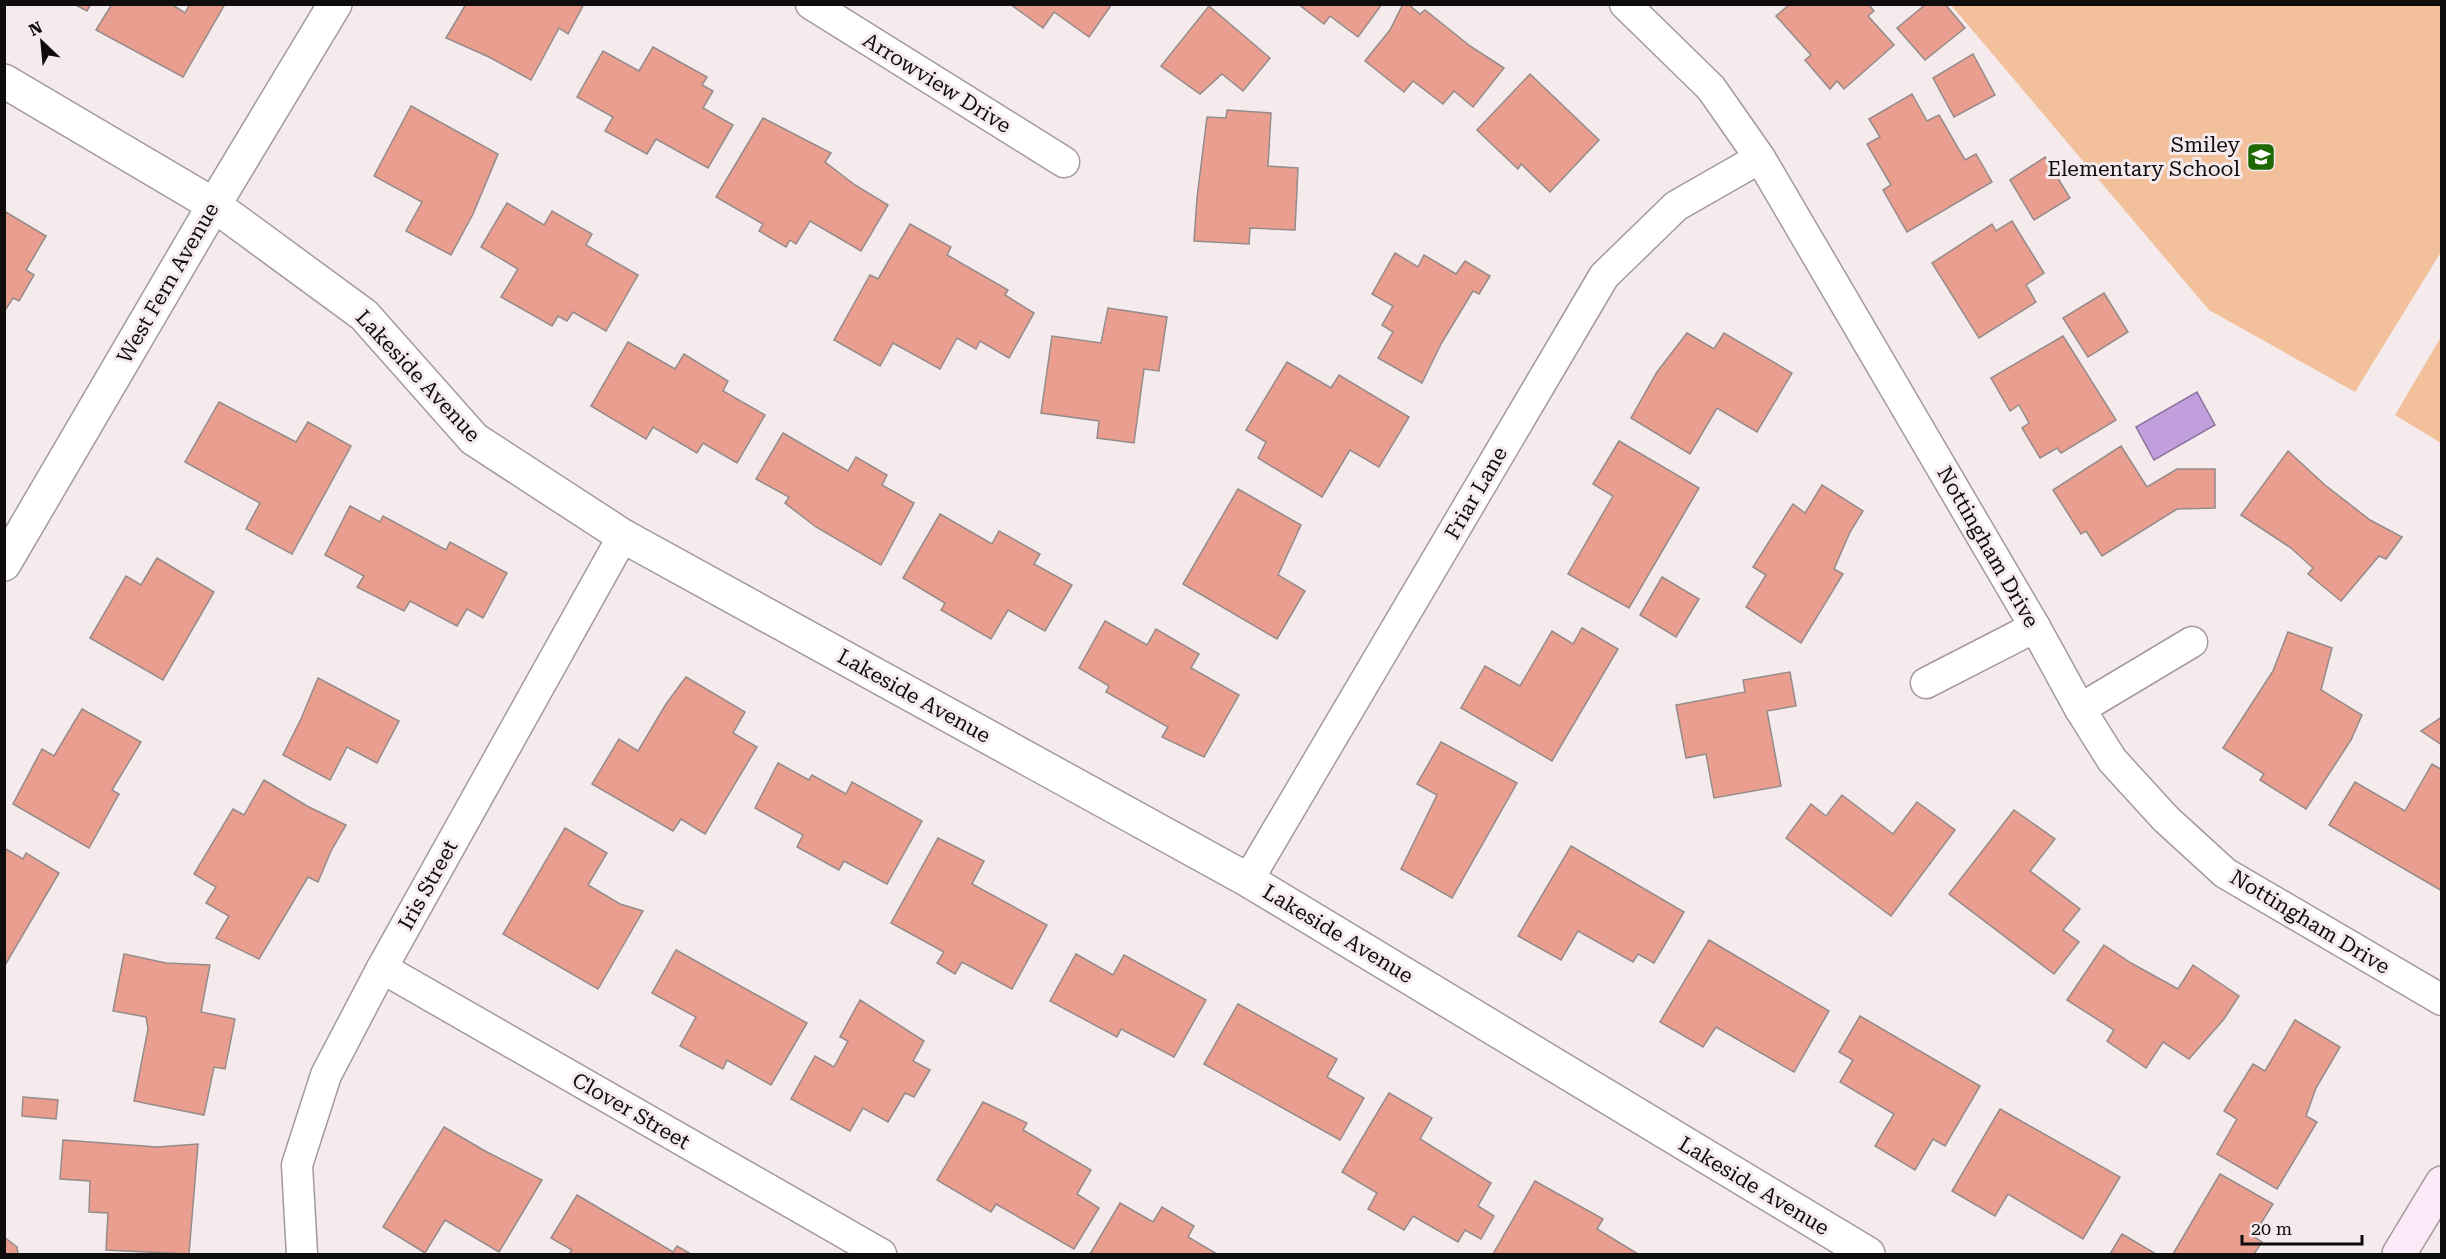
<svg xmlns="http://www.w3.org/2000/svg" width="2446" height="1259" font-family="'Roboto Serif',serif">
<rect width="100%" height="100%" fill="#f5eaec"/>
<g fill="#f2c19c">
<polygon points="1951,5 2441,5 2441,252 2355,392 2209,310"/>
<polygon points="2441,337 2441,443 2395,415"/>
</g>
<polygon fill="#c09fdc" stroke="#8b739e" stroke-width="1.5" points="2197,392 2215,425 2154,460 2136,427"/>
<g fill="#e99e90" stroke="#958b89" stroke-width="1.5">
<polygon points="74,4 91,4 87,11"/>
<polygon points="112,4 171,4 185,13 190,4 225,4 183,77 96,30"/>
<polygon points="466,4 584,4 568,34 559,28 531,80 489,57 446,38"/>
<polygon points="1010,4 1112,4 1089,37 1054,12 1043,28"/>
<polygon points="1298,4 1382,4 1358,37 1330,16 1324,24"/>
<polygon points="1403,4 1408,4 1420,14 1425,10 1470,46 1504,68 1473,107 1454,91 1443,104 1413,81 1404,92 1365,61 1390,30"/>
<polygon points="1790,4 1868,4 1874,11 1868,16 1894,45 1844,89 1837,81 1830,89 1805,60 1811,55 1776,16"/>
<polygon points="1926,4 1945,4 1965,28 1925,60 1897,28"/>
<polygon points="1209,6 1270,58 1243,91 1222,74 1200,94 1161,66"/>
<polygon points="653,47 707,77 702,85 713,91 703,108 733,125 708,168 656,139 647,154 605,131 613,117 577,97 603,51 639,71"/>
<polygon points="1973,54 1995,95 1954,117 1933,78"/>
<polygon points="1530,74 1599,140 1550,192 1521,164 1518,169 1477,130"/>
<polygon points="1912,94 1927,121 1939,115 1965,160 1976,154 1992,182 1907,232 1883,190 1891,185 1867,144 1880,137 1869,119"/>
<polygon points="411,106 498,154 473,214 451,255 406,231 422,202 374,176"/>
<polygon points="1227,110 1271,113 1268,166 1298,168 1295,230 1250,228 1249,244 1194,241 1197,198 1207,117 1226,118"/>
<polygon points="763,118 831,153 825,162 855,185 888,205 861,251 810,221 796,244 790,240 786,247 759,231 763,224 716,197"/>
<polygon points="2045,157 2070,198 2034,220 2010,180"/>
<polygon points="507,203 544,225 552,211 592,234 586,245 638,275 606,331 573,312 567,321 558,316 552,326 501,297 518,269 481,247"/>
<polygon points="4,211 46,236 26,270 34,275 19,301 13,298 4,312"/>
<polygon points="2012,221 2044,273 2026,285 2036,302 1979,338 1932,263 1992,224 1996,231"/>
<polygon points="910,224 951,247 947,255 1008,290 1005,295 1034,313 1009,358 980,341 976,349 957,338 940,369 893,343 880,366 834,340 870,275 878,279"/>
<polygon points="1395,253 1418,267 1424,255 1456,274 1465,261 1490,276 1479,294 1473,291 1441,344 1422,383 1378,358 1393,332 1382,325 1393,306 1372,294"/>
<polygon points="2104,293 2128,332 2088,357 2063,318"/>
<polygon points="1108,308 1167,317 1159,371 1144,369 1134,443 1097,438 1099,421 1041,413 1052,336 1101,343"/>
<polygon points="1687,333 1714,349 1724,333 1792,373 1757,432 1717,408 1690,454 1631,418 1657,372"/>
<polygon points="2063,336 2116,420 2061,453 2057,448 2040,458 2022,428 2029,423 2019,405 2010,411 1991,378"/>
<polygon points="628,342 675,369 684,354 728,381 723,391 765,415 737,463 703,443 697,453 653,427 646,439 591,406"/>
<polygon points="1287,362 1331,388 1339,375 1409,417 1379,467 1350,450 1322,497 1258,458 1266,442 1246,430"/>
<polygon points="219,402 296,442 308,422 351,446 292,554 246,529 260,503 185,462"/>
<polygon points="783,433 848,471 856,457 887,475 882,485 914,503 881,565 816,527 785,503 789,497 756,479"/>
<polygon points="1619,441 1699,488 1629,608 1568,574 1613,496 1593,484"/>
<polygon points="2121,446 2147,487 2177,469 2215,469 2215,508 2177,509 2102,556 2086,531 2081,534 2053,490"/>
<polygon points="2288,451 2325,485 2370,520 2402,537 2386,559 2379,556 2341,601 2308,574 2313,568 2291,548 2241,515"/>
<polygon points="1822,485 1863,511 1850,532 1834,569 1843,574 1801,643 1746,607 1766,575 1753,567 1793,504 1805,513"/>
<polygon points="1238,489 1301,525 1278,575 1305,591 1277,639 1183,584"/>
<polygon points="350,506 380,522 383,516 446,550 450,542 507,573 483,618 467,609 457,626 410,601 404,611 357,587 364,576 325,555"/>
<polygon points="940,514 992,544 999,531 1040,554 1034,564 1072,585 1045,631 1008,610 991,639 941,610 945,603 903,578"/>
<polygon points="157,558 214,592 163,680 90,638 126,576 141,585"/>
<polygon points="1662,577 1699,599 1676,637 1640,615"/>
<polygon points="1105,621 1147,645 1156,629 1199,654 1191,668 1239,695 1204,757 1162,737 1168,727 1106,692 1109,686 1079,668"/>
<polygon points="1582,628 1618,649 1552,761 1461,708 1485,666 1520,686 1552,631 1573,644"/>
<polygon points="2288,632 2332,648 2321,690 2362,715 2351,740 2306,809 2260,780 2264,774 2223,748 2273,671"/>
<polygon points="1790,672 1796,706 1767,711 1781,786 1714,798 1706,754 1686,758 1676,705 1745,692 1743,680"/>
<polygon points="686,677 745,712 733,733 757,747 705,834 681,819 673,831 592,784 619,739 638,751 666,704"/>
<polygon points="318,678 399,721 377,763 347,747 330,780 283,755 301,719"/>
<polygon points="82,709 141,742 112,790 119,794 89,848 13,804 42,749 54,756"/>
<polygon points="2442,717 2442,745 2421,731"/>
<polygon points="1441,742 1517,783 1452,898 1401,869 1437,795 1417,784"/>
<polygon points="778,763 809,780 812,775 846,794 852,782 922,821 887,884 844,861 839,870 797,847 803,835 755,808"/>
<polygon points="2432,764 2442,770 2442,891 2329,825 2355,782 2405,811"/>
<polygon points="264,780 307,806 346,825 331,851 318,882 308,877 259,959 216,938 229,916 206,903 216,887 194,874 233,809 244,815"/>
<polygon points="1842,795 1893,834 1917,802 1955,830 1891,916 1786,838 1811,804 1826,816"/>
<polygon points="2014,810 2055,839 2030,871 2080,909 2063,930 2079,942 2054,974 1949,894"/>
<polygon points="565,828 607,853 588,885 620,904 643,911 598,989 503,934"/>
<polygon points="938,838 984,861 972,884 1047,925 1012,989 962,962 955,974 937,963 944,952 891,923"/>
<polygon points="1571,846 1684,912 1654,963 1638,954 1633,962 1578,931 1561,960 1518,936"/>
<polygon points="4,848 23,859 26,853 59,873 4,967"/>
<polygon points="1709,940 1829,1011 1794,1072 1716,1027 1703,1047 1660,1022"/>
<polygon points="2104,945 2131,963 2178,989 2193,965 2239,996 2224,1019 2189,1059 2163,1042 2146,1068 2107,1041 2114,1030 2067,1000"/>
<polygon points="676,950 807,1023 771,1085 727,1060 723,1069 680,1046 696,1017 652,993"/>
<polygon points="124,954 166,963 210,965 201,1012 235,1019 225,1069 214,1067 204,1115 134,1101 148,1029 146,1017 113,1011"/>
<polygon points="1076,954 1113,975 1124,955 1206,1000 1174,1057 1121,1029 1117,1037 1050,1001"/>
<polygon points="860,1000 924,1041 913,1061 930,1070 914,1097 905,1093 888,1122 863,1108 850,1131 791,1099 815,1056 834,1067 848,1041 840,1037"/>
<polygon points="1238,1004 1337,1059 1327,1077 1364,1098 1340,1140 1204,1064"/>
<polygon points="1860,1016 1980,1086 1945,1146 1933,1139 1915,1170 1875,1146 1894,1114 1840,1082 1853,1060 1839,1052"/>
<polygon points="2295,1020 2340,1047 2316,1088 2306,1116 2317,1122 2277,1189 2217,1154 2237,1119 2224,1111 2253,1064 2265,1071"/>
<polygon points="1389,1093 1432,1118 1420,1139 1491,1183 1478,1206 1494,1216 1481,1239 1465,1230 1458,1242 1413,1216 1404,1230 1368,1209 1377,1193 1342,1172"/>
<polygon points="23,1097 58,1100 56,1119 22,1116"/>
<polygon points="983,1102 1027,1123 1023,1130 1091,1170 1077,1194 1099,1208 1074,1249 996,1204 991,1212 937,1180"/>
<polygon points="2000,1109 2120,1177 2083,1239 2008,1194 1995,1216 1952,1191"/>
<polygon points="444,1127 485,1151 542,1180 499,1252 445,1220 425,1253 383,1227"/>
<polygon points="63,1140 157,1147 198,1144 189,1254 106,1250 108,1213 89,1212 90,1181 60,1179"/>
<polygon points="2220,1174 2273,1204 2253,1236 2262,1242 2254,1254 2173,1254"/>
<polygon points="1535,1181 1603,1219 1597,1229 1638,1254 1493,1254"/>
<polygon points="577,1195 673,1252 677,1246 691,1254 569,1254 572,1250 551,1238"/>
<polygon points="1120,1203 1153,1222 1162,1207 1194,1226 1188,1237 1217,1254 1090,1254"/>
<polygon points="2122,1234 2156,1254 2110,1254"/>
<polygon points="4,1237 17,1247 18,1254 4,1254"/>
</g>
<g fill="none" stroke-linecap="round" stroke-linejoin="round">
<g stroke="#a49a9c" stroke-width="33">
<g id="minor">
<polyline points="811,4 1064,162"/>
<polyline points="1625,4 1711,88 1760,158 2035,627 2080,709 2112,760 2166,819 2225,873 2442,1000"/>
<polyline points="1926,683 2035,627"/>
<polyline points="2080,709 2192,642"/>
<polyline points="1248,880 1604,276 1676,206 1760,158"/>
<polyline points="382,968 881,1254"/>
<polyline points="302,1254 297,1165 326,1075 382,968 623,536"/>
</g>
</g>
<g stroke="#a49a9c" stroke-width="36">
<g id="tertiary">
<polyline points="4,81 214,205 364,315 474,439 623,536 1248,880 1868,1254"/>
<polyline points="4,564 214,205 335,4"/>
</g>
</g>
<g stroke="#a49a9c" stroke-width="36">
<polyline id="secondary" points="2399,1254 2442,1183"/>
</g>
<use href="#minor" stroke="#fff" stroke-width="30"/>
<use href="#tertiary" stroke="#fff" stroke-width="33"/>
<use href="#secondary" stroke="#fee9f8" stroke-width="33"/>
</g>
<defs>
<g id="school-square" transform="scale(1.5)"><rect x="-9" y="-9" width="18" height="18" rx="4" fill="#1e6906" stroke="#f5eaec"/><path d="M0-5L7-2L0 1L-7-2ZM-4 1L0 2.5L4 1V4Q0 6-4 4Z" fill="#fff"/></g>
</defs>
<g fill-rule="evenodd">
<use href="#school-square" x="2261" y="157"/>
</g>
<g text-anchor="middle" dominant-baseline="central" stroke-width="6" stroke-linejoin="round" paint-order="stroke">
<g font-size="21" fill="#0f0c0d" stroke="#f5eaec">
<text transform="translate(937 83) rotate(32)">Arrowview Drive</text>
<text transform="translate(168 283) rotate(-60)">West Fern Avenue</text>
<text transform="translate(418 376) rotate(47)">Lakeside Avenue</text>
<text transform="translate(1476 493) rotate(-60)">Friar Lane</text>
<text transform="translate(1988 547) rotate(60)">Nottingham Drive</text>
<text transform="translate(914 696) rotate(29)">Lakeside Avenue</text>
<text transform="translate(428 885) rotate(-61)">Iris Street</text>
<text transform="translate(2310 922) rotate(31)">Nottingham Drive</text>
<text transform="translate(1338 934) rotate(31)">Lakeside Avenue</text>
<text transform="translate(631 1111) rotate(30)">Clover Street</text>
<text transform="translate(1754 1186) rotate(31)">Lakeside Avenue</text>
</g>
<g font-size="21" fill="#0f0c0d" stroke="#f5eaec" text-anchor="end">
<text x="2240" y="145">Smiley<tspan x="2240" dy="24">Elementary School</tspan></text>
</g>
</g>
<rect width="2446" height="1259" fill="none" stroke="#0f0c0d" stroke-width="12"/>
<g transform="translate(42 42) rotate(334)" stroke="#f5eaec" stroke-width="4.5" paint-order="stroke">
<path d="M0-4.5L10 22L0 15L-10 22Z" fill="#0f0c0d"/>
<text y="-9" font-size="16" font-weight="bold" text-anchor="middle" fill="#0f0c0d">N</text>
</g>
<path d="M2242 1235v9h120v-9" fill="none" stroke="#0f0c0d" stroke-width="3"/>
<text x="2251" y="1235" font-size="18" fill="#0f0c0d" stroke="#f5eaec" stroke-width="4.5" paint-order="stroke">20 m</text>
</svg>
